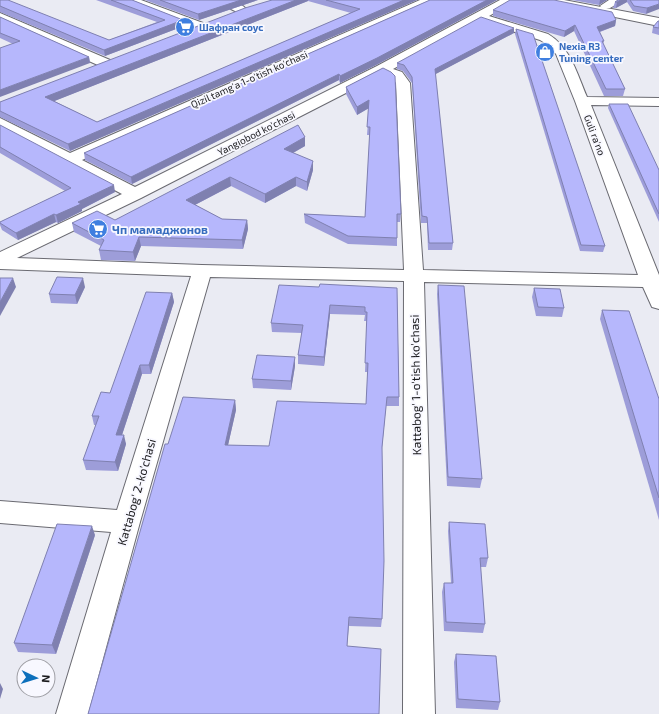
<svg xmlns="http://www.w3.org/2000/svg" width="659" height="714" font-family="'Exo 2',sans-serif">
<rect width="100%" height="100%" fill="#eaebf3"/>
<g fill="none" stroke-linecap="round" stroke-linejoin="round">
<g stroke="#6a6a71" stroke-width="2">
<g id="minor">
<polygon points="125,0 141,0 203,23 205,26 203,29 195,29 127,2"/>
<path d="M 215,0 C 226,0 239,0 247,10 L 245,12 L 237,12 L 217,2 Z"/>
<path d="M 420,0 L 436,0 L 434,2 L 82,160 L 135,187 L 377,66 L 500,0 L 515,0 L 513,2 L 489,16 L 548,34 C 571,48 577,74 587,97 L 659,98 L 659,106 L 591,105 L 659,275 L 659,309 L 652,307 L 643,287 L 424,282 L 435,714 L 403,714 L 404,281 L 210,277 L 140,522 L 88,714 L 56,714 L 111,532 L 0,523 L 0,501 L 117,510 L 191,276 L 0,269 L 0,252 L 122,194 L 0,129 L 0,118 L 70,153 ZM 480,21 L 540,40 L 548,45 L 556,54 L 575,101 L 638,275 L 423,270 L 410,83 L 402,72 L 393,69 ZM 383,74 L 392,78 L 396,83 L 404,270 L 202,265 L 17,258 L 141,198 Z"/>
<polygon points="609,0 624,0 610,8 602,8 600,6"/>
<polygon points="0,13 110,60 112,63 110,66 100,66 0,21"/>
</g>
</g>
<g stroke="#6a6a71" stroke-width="2">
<polygon id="major" points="540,0 564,0 659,18 659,26 546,3 542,2"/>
</g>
<use href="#minor" fill="#fff" fill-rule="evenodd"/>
<use href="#major" fill="#fff" fill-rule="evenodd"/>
</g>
<g fill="#9d9dd9" fill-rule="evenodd">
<polygon points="0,0 67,24 109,40 157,22 96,0 132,0 183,20 184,26 105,56 0,12"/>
<polygon points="145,0 258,0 199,20"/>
<path d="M 272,0 L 417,0 L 70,151 L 0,117 L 0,102 ZM 308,1 L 351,13 L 97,122 L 54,101 Z"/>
<polygon points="430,0 497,0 376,65 340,83 339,80 132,184 85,160 84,153"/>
<polygon points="572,0 607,0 599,5"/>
<polygon points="618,0 659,0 646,14 633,11 627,2 616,8 613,8 615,2"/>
<polygon points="493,10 616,20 615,26 600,32 604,41 603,44 625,89 623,96 604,96 574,31 564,37 493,16"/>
<polygon points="0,17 89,57 90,63 13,44 0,38"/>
<polygon points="659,21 659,35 652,33 653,27"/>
<polygon points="516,29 605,246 603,252 580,251 515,34"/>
<polygon points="514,33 435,74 453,243 452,250 428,250 427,223 421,223 412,83 403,71 397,69 397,63"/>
<polygon points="383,68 401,214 400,222 397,222 397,246 348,244 305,223 304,214 365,217 370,135 367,135 369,108 357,115 346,94 346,87"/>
<polygon points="609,104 659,170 659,222 608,108"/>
<polygon points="0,125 115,192 82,209 82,211 58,223 56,222 18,240 2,230 0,225 0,222 65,191 0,153"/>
<polygon points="305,137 305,146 293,153 313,170 307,191 296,186 265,203 231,186 195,205 222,219 247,220 248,229 243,249 141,246 135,261 101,260 99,250 101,246 74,232 72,223 115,220"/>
<polygon points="438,285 482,479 480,488 447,486 437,294"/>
<polygon points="85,287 77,304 51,303 49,294"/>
<polygon points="319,287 397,288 399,397 399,406 386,406 382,449 382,619 381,627 349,626 347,646 379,714 168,444 235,400 236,410 228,445 269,446 366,404 368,372 365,372 367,321 364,321 365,315 330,314 324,366 298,364 298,355 302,333 272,332 271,323"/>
<polygon points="534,288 564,308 562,317 536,316 532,297"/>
<polygon points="172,293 174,302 151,374 142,374 122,435 126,444 118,471 86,470 83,460 96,425 94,425 92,416 110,393"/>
<polygon points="602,310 659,399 659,520 600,319"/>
<polygon points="295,366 291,390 253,388 252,379"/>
<polygon points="449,522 488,558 486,567 480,567 485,624 483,633 444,631 442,592 444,583 451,583 448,531"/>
<polygon points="95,535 56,654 18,652 14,643"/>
<polygon points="456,654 500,702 498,710 456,708 454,662"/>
</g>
<g fill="#7f80b0">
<polygon points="241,0 258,0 199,20 198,14"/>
<polygon points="296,0 308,0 308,1 47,104 45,97"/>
<polygon points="404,0 417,0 70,151 68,144"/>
<polygon points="487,0 497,0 376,65 340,83 340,76"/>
<polygon points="600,0 607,0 599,5"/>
<polygon points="621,0 627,0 627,2 616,8 617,2"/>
<polygon points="659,4 659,9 646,14 647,8"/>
<polygon points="183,20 184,26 105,56 104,50"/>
<polygon points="616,20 615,26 596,33 597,27"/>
<polygon points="575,25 574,31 564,37 565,31"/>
<polygon points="514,28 514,33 434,75 435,69"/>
<polygon points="89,57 90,63 0,97 0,90"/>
<polygon points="339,74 339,80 132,184 131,177"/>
<polygon points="369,100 369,108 357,115 357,107"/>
<polygon points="305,137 305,146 284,158 284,149"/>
<polygon points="313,161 313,170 307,191 307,182"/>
<polygon points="230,177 231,186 187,209 186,200"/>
<polygon points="296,177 296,186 265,203 265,194"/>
<polygon points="114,185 115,192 82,209 82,211 58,223 56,215 78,202"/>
<polygon points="54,214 56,222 18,240 16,233"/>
<polygon points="247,220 248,229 243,249 242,240"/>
<polygon points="139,237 141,246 135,261 133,252"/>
<polygon points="13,278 16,287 0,316 0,302"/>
<polygon points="83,278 85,287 77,304 75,295"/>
<polygon points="172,293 174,302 151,374 149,365"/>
<polygon points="330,305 330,314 324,366 324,357"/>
<polygon points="295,357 295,366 291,390 291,381"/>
<polygon points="140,365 142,374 119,444 116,435"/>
<polygon points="235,400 236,410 226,454 225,445"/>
<polygon points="124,435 126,444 118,471 115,462"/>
<polygon points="92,526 95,535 56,654 52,645"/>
<polygon points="0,683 3,689 0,699"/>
</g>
<g fill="#b6b7fc" stroke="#7f80b0">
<polygon points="0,0 8,0 109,40 165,20 111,0 132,0 183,20 104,50 0,6"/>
<polygon points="160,0 241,0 198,14"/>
<polygon points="272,0 296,0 45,97 97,122 360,9 326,0 404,0 68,144 0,111 0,102 245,8"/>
<polygon points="430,0 487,0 377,58 340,76 339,74 131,177 84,153"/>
<polygon points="510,0 554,0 612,12 616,20 597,27 604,41 602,41 625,89 606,89 575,25 565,31 493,10"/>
<polygon points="618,0 621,0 617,2 615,2"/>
<polygon points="630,0 659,0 659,4 647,8 634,6"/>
<polygon points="0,17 89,57 0,90 0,48 20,41 0,33"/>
<polygon points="481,17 514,28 435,69 453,243 429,243 427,217 422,216 412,77 404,65 397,63"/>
<polygon points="658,21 659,21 659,28 653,27"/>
<polygon points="516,29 533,34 605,246 581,245"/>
<polygon points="383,68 391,72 395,76 401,214 397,214 397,238 348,236 304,214 365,217 370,127 367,127 369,100 357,107 346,87"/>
<polygon points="609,104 628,104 659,170 659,214"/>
<polygon points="0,125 114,185 78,202 81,204 56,215 54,214 16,233 0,223 0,222 71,188 0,147"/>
<polygon points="298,125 305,137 284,149 313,161 307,182 296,177 265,194 230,177 186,200 222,219 247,220 242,240 139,237 133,252 99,250 104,240 72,223 97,211 115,220"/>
<polygon points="57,277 83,278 75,295 49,294"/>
<polygon points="0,278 13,278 0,302"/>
<polygon points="320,284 397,288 399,397 387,397 382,447 384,561 382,619 349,617 347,646 381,649 379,714 88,714 165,444 168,444 183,397 235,400 225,445 269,446 277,401 366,404 368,363 365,363 367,312 365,312 365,307 330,305 324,357 298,355 303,325 271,323 279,285 319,287"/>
<polygon points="438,285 464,286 482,479 448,477"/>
<polygon points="534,288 560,289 564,308 538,307"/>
<polygon points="146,292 172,293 149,365 140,365 116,435 124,435 115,462 83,460 99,416 92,416 101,392 110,393"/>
<polygon points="602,310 629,311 659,399 659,498"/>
<polygon points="257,355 295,357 291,381 252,379"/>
<polygon points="449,522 485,524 488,558 480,558 485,624 446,622 444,583 453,583"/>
<polygon points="57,524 92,526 52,645 14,643"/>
<polygon points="456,654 496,656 500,702 458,699"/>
</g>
<defs>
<g id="supermarket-disc" transform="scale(1)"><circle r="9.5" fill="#3f7fe0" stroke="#f8f8ff"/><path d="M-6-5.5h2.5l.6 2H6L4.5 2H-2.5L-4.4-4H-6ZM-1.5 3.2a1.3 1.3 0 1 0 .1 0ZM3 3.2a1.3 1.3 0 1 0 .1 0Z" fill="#fff"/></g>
<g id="shop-disc" transform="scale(1)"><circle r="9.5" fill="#3f7fe0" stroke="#f8f8ff"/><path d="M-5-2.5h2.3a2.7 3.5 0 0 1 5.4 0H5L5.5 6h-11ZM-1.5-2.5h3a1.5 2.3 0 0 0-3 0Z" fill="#fff"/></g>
</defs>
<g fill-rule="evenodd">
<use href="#supermarket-disc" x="185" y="27"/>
<use href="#shop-disc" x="545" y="52"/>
<use href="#supermarket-disc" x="98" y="229"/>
</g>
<g text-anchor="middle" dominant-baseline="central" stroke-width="3.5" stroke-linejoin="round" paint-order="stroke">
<g font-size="10" font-weight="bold" fill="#366cbe" stroke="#f8f8ff" text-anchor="start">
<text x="199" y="27">Шафран соус</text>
<text x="559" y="46">Nexia R3<tspan x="559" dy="12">Tuning center</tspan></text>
</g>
<g font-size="10" fill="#1a1a1d" stroke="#f8f8ff">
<text transform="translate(249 79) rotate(-24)">Qizil tamg'a 1-o'tish ko'chasi</text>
<text transform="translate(256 133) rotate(-27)">Yangiobod ko'chasi</text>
<text transform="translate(595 135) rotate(69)">Guli ra'no</text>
</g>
<g font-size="12" font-weight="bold" fill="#366cbe" stroke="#f8f8ff" text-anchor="start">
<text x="112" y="229">Чп мамаджонов</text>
</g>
<g font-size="12" fill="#1a1a1d" stroke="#f8f8ff">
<text transform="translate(415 385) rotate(-91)">Kattabog' 1-o'tish ko'chasi</text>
<text transform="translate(136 492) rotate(-74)">Kattabog' 2-ko'chasi</text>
</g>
</g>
<g transform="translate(36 678) rotate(94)"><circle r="19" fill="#f8f8ff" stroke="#9f9fa5"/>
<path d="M0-3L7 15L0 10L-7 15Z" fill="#0d70bc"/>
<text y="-6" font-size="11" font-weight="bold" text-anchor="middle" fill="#1a1a1d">N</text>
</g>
</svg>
